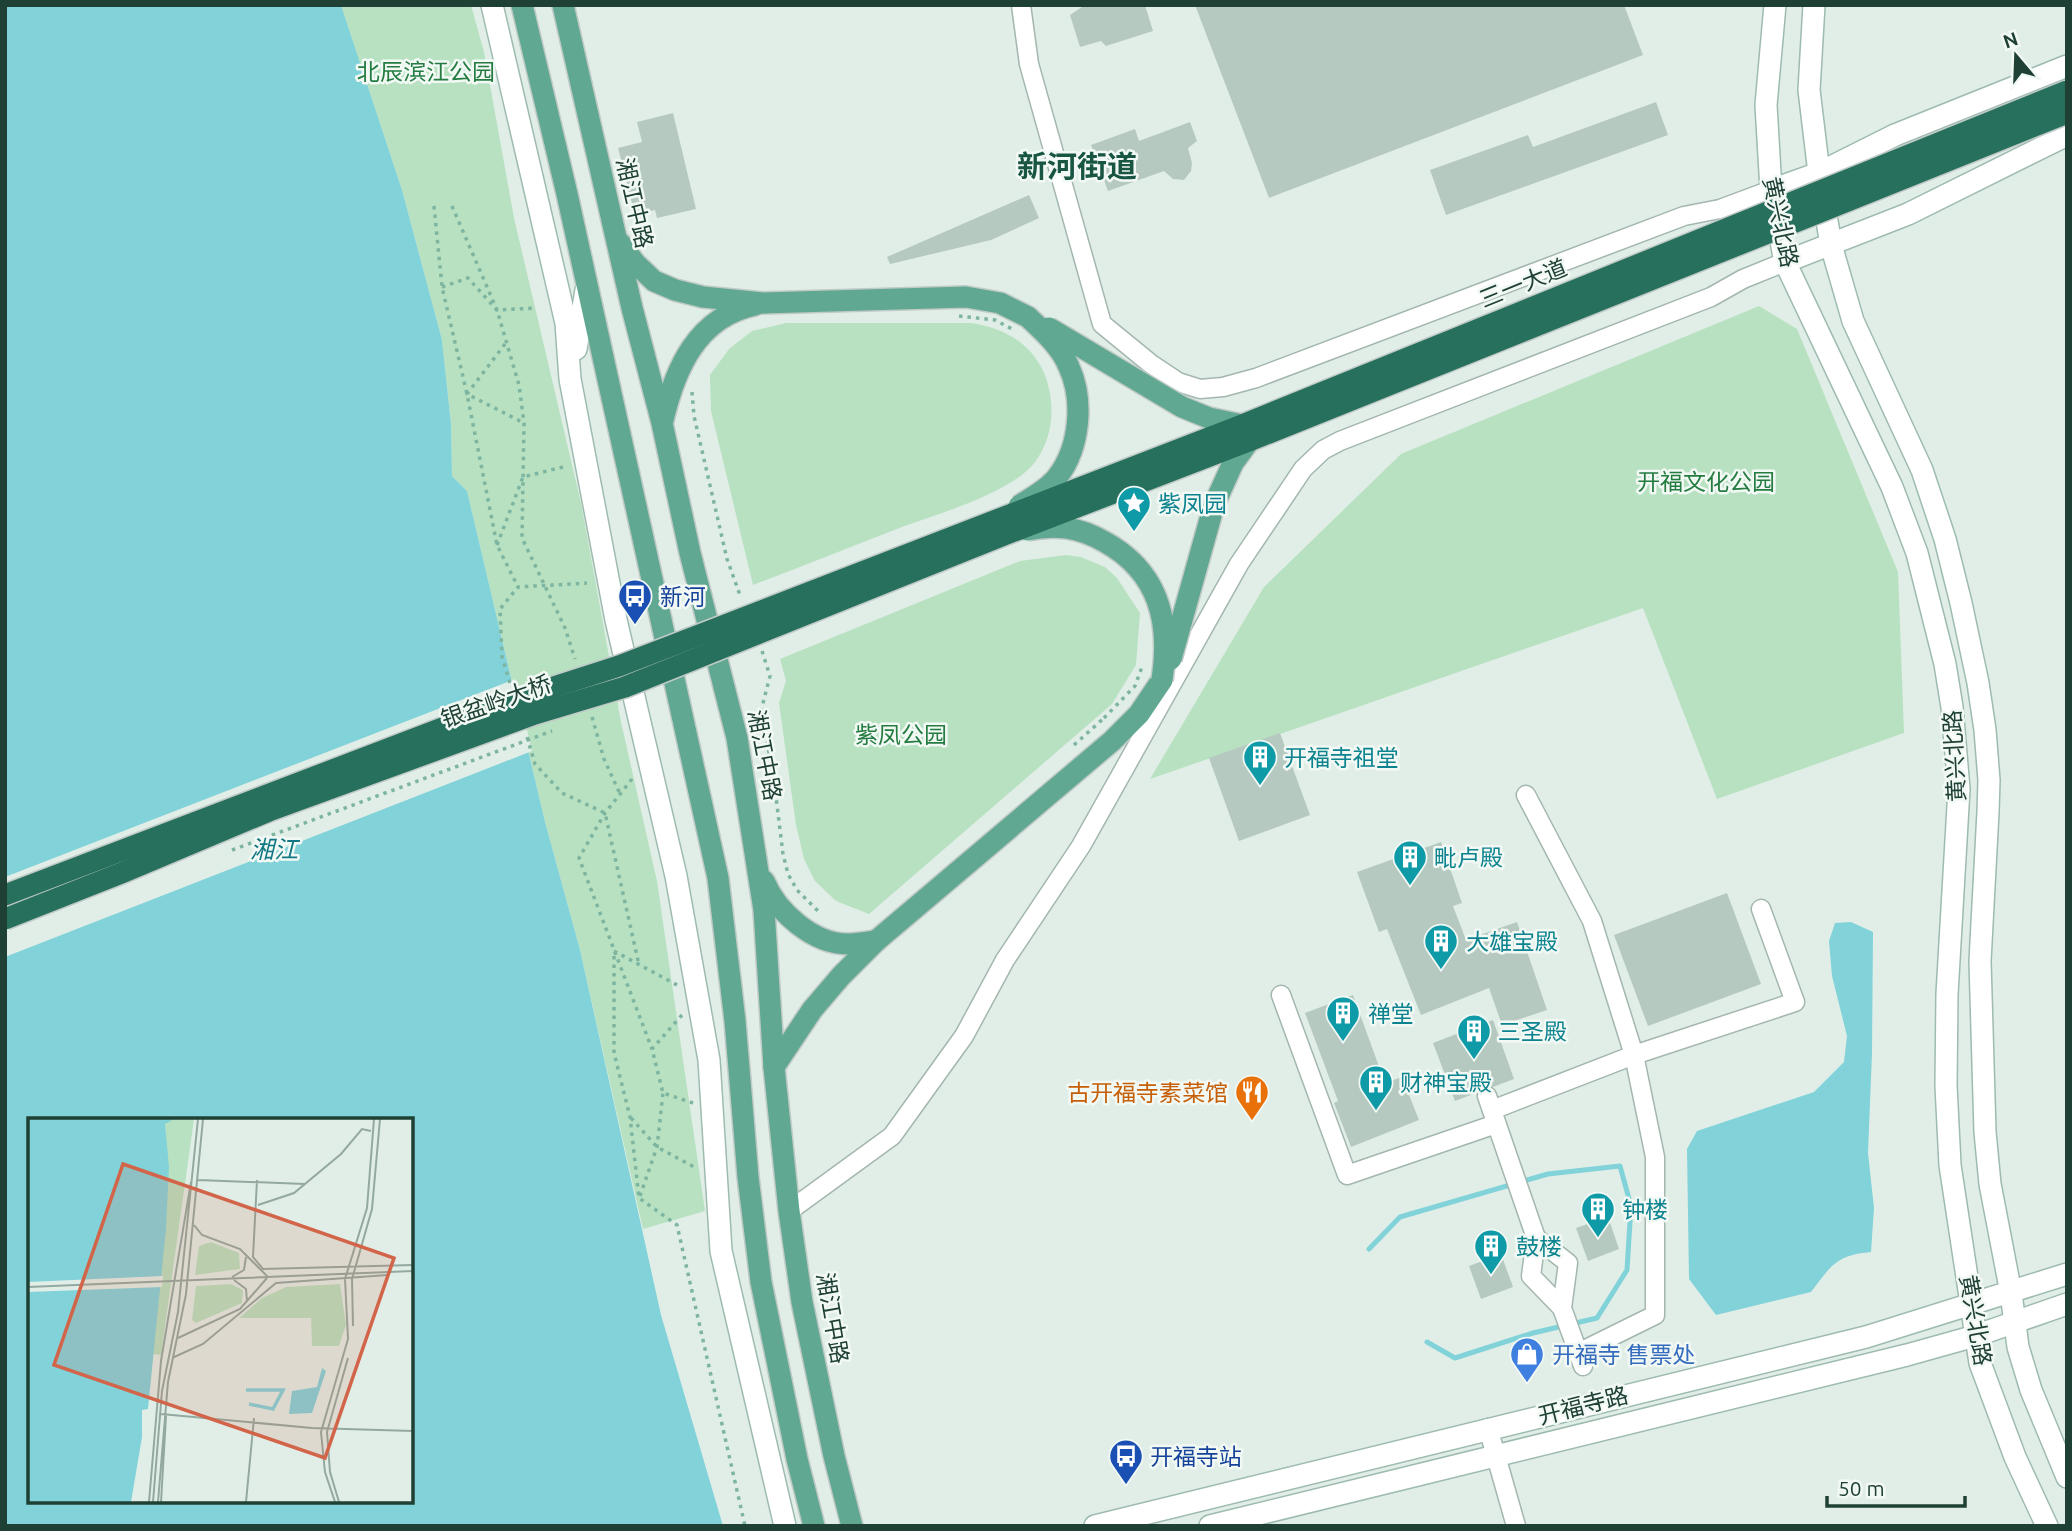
<svg xmlns="http://www.w3.org/2000/svg" width="2072" height="1531" font-family="Ubuntu,'Noto Sans SC',sans-serif">
<rect width="100%" height="100%" fill="#e1eee7"/>
<g fill="#b7e1c0">
<polygon points="341,5 471,5 484,52 514,218 581,503 621,722 657,881 705,1211 643,1229 580,950 545,822 467,491 452,476 451,424 442,340 402,190"/>
<polygon points="1759,306 1797,329 1898,572 1904,733 1717,799 1643,608 1150,779 1264,587 1401,454"/>
<path d="M 786,323 L 971,323 C 1006,328 1036,346 1047,381 C 1055,408 1053,438 1035,462 C 1013,492 938,514 902,527 C 853,546 803,566 753,585 L 711,411 L 710,375 L 729,349 L 752,331 Z"/>
<polygon points="1066,555 1081,557 1105,567 1117,578 1140,613 1136,665 1112,704 869,914 836,901 815,881 804,859 796,825 779,703 786,681 780,659 1020,561"/>
</g>
<g fill="#82d2d9" fill-rule="evenodd">
<path d="M 5,5 L 341,5 L 402,190 L 442,340 L 451,424 L 452,476 L 467,491 L 545,822 L 580,950 L 661,1315 L 723,1526 L 5,1526 ZM 30,1120 L 411,1120 L 411,1501 L 30,1501 Z"/>
<path d="M 1851,922 L 1873,932 L 1872,1053 L 1868,1153 L 1874,1208 L 1871,1252 C 1836,1255 1831,1266 1811,1292 L 1716,1315 L 1689,1279 L 1687,1149 L 1697,1131 L 1814,1092 L 1844,1062 L 1847,1036 L 1832,976 L 1829,941 L 1835,923 Z"/>
</g>
<polygon fill="#e1eee7" points="515,679 532,751 5,957 5,877"/>
<g fill="none" stroke-linecap="round" stroke-linejoin="round">
<polyline stroke="#82d2d9" stroke-width="5" points="1369,1249 1400,1217 1548,1174 1620,1166 1631,1206 1627,1270 1597,1318 1533,1333 1455,1358 1427,1342"/>
</g>
<g fill="#b6c9c0">
<polygon points="1085,5 1145,5 1153,31 1106,46 1101,41 1080,47 1070,15"/>
<polygon points="1195,5 1624,5 1643,55 1269,198"/>
<polygon points="1656,102 1668,135 1446,215 1430,170 1528,135 1533,147"/>
<polygon points="673,113 696,209 657,218 655,210 635,215 618,148 642,142 637,122"/>
<polygon points="1190,122 1197,141 1188,148 1192,163 1191,171 1184,180 1173,179 1164,171 1108,191 1091,145 1135,129 1139,141"/>
<polygon points="1029,195 1039,218 991,240 890,264 887,257"/>
<polygon points="1280,733 1310,815 1239,841 1209,758"/>
<polygon points="1441,842 1462,903 1453,906 1466,940 1517,922 1547,1010 1502,1025 1489,988 1421,1015 1387,929 1379,932 1357,872"/>
<polygon points="1727,893 1761,984 1648,1026 1614,935"/>
<polygon points="1353,995 1385,1083 1402,1077 1419,1120 1351,1147 1334,1103 1338,1101 1305,1013"/>
<polygon points="1493,1020 1514,1079 1493,1087 1483,1086 1476,1093 1455,1101 1433,1043"/>
<polygon points="1608,1217 1619,1249 1588,1261 1576,1228"/>
<polygon points="1501,1254 1513,1287 1481,1299 1469,1266"/>
</g>
<g fill="none" stroke-linecap="round" stroke-linejoin="round">
<g stroke="#a3b7ae" stroke-width="21">
<g id="street">
<polyline points="1021,5 1029,64 1102,324 1151,364 1178,382 1200,389 1223,387 1256,378 1684,216 1720,209 1771,190"/>
<polyline points="1526,795 1592,921 1634,1055 1655,1157 1655,1315 1578,1353"/>
<polyline points="1281,995 1347,1175 1496,1124"/>
<polyline points="1487,1096 1536,1238 1531,1276 1562,1308"/>
<polyline points="1492,1110 1634,1055 1795,1002 1761,909"/>
<polyline points="789,1211 892,1136 964,1036 1005,960 1081,846 1239,564 1303,469 1323,450 1340,441 1711,297 1743,279 1785,262"/>
<polyline points="1536,1238 1568,1263 1562,1308 1583,1366"/>
<polyline points="1488,1428 1516,1526"/>
</g>
</g>
<g stroke="#9ebbaf" stroke-width="24">
<g id="secondary">
<polyline points="492,5 566,323 570,379 616,620 676,876 709,1060 721,1251 785,1526"/>
<polyline points="1775,5 1766,105 1771,190 1785,262 1892,487 1917,553 1945,664 1952,707 1959,789 1947,994 1946,1086 1950,1165 1980,1363 2015,1457 2047,1526"/>
<polyline points="1814,5 1809,90 1819,173 1831,245 1853,321 1922,470 1945,539 1961,603 1978,683 1985,730 1989,780 1988,812 1980,961 1985,1132 1990,1184 2011,1293 2018,1347 2031,1390 2067,1477"/>
<polyline points="1771,190 1819,173 1895,135 2067,66"/>
<polyline points="1785,262 1908,214 2067,135"/>
<polyline points="576,349 586,290"/>
<polyline points="1095,1526 1866,1337 2067,1274"/>
<polyline points="1210,1526 1907,1355 1975,1336 2067,1304"/>
</g>
</g>
<g stroke="#c0cac6" stroke-width="24">
<g id="primary">
<polyline points="522,5 567,194 718,878 735,1021 748,1177 761,1282 797,1459 814,1526"/>
<polyline points="563,5 632,308 662,423 690,553 737,738 764,910 774,1067 789,1211 802,1302 834,1456 852,1526"/>
<polyline points="620,243 635,263 654,281 675,290 703,297 763,303 966,297 1000,303 1028,317"/>
<path d="M 663,420 C 675,369 697,317 755,305"/>
<path d="M 764,881 C 777,912 813,944 848,944 C 857,944 867,942 876,941"/>
<polyline points="774,1067 812,1010 841,976 876,941 1112,741 1139,714 1162,680"/>
</g>
</g>
<g stroke="#7eb5a0" stroke-width="3.5" stroke-dasharray="3.5 5" stroke-linecap="butt">
<polyline points="434,206 442,287 467,394 497,545 518,587"/>
<polyline points="452,206 497,310 519,385 524,423 522,538 565,628 575,659"/>
<polyline points="442,287 468,278 497,310 536,308"/>
<polyline points="505,344 467,394 524,423"/>
<polyline points="692,392 694,416 727,559 741,598"/>
<polyline points="497,545 523,477 567,466"/>
<polyline points="762,651 770,676 761,711 773,773 783,854 788,874 797,890 820,913"/>
<polyline points="510,683 502,657 500,609 518,587 587,583"/>
<polyline points="592,717 604,759 620,794"/>
<polyline points="527,737 535,764 562,793 605,813 639,965"/>
<polyline points="1074,745 1104,718"/>
<polyline points="632,779 605,813 579,858 652,1049"/>
<polyline points="677,985 614,951 614,1053 630,1117 639,1198 677,1225 745,1526"/>
<polyline points="682,1015 652,1049 663,1093 693,1103"/>
<polyline points="631,1118 657,1147 696,1168"/>
<polyline points="640,1196 657,1147 663,1093"/>
</g>
<use href="#street" stroke="#fff" stroke-width="18"/>
<use href="#secondary" stroke="#fff" stroke-width="21"/>
<use href="#primary" stroke="#60a891" stroke-width="21"/>
<g stroke="#c0cac6" stroke-width="24" stroke-linecap="butt">
<g id="primary-bridge">
<polyline points="1049,328 1182,407 1209,418 1242,425"/>
<path d="M 1019,506 C 1032,497 1049,489 1058,476 C 1080,447 1084,400 1069,367 C 1061,347 1043,331 1028,317"/>
<path d="M 1027,530 C 1056,524 1079,527 1105,542 C 1159,572 1171,622 1162,680"/>
<polyline points="1171,659 1214,505 1233,463 1249,441"/>
</g>
</g>
<g stroke="#c0cac6" stroke-width="24" stroke-linecap="butt">
<g id="highway-bridge">
<polyline points="5,895 529,695 619,666 1242,425 2067,91"/>
<polyline points="5,919 124,872 269,811 535,714 625,687 1004,535 1249,441 2067,113"/>
</g>
</g>
<g stroke="#7eb5a0" stroke-width="3.5" stroke-dasharray="3.5 5" stroke-linecap="butt">
<polyline points="959,316 995,320 1014,330"/>
<polyline points="1104,718 1135,686 1142,667"/>
<polyline points="232,850 552,731"/>
</g>
<use href="#primary-bridge" stroke="#60a891" stroke-width="21"/>
<use href="#highway-bridge" stroke="#27705d" stroke-width="21"/>
</g>
<defs>
<g id="sight-pin" transform="scale(1.75)"><path d="M0 17L-7.5 6A9.5 9.5 0 1 1 7.5 6Z" fill="#0f9aa8" stroke="#f2f9f5"/><path d="M0-6L1.8-2.2L6-1.7L2.9 1.2L3.7 5.4L0 3.3L-3.7 5.4L-2.9 1.2L-6-1.7L-1.8-2.2Z" fill="#fff"/></g>
<g id="bus-pin" transform="scale(1.75)"><path d="M0 17L-7.5 6A9.5 9.5 0 1 1 7.5 6Z" fill="#1a4fb4" stroke="#f2f9f5"/><path d="M-5-6H5V4H4V6H2V4H-2V6H-4V4H-5ZM-3.5-4V0h7V-4ZM-3.5 1.2v1.5H-2V1.2ZM2 1.2v1.5H3.5V1.2Z" fill="#fff"/></g>
<g id="building-pin" transform="scale(1.75)"><path d="M0 17L-7.5 6A9.5 9.5 0 1 1 7.5 6Z" fill="#0f9aa8" stroke="#f2f9f5"/><path d="M-4-6H4V6H1V3H-1V6H-4ZM-2.5-4.3h1.7v1.8h-1.7ZM.8-4.3h1.7v1.8H.8ZM-2.5-1h1.7V.8h-1.7ZM.8-1h1.7V.8H.8Z" fill="#fff"/></g>
<g id="restaurant-pin" transform="scale(1.75)"><path d="M0 17L-7.5 6A9.5 9.5 0 1 1 7.5 6Z" fill="#e8710a" stroke="#f2f9f5"/><path d="M-5-6h1v4h1v-4h1v4h1v-4h1v5L-1.5 .5V6h-2V.5L-5-1ZM5-6V6H3V1.5H1.5Q1.5-4 5-6Z" fill="#fff"/></g>
<g id="shop-pin" transform="scale(1.75)"><path d="M0 17L-7.5 6A9.5 9.5 0 1 1 7.5 6Z" fill="#3f7fe0" stroke="#f2f9f5"/><path d="M-5-2.5h2.3a2.7 3.5 0 0 1 5.4 0H5L5.5 6h-11ZM-1.5-2.5h3a1.5 2.3 0 0 0-3 0Z" fill="#fff"/></g>
</defs>
<g fill-rule="evenodd">
<use href="#sight-pin" x="1134" y="503"/>
<use href="#bus-pin" x="635" y="596"/>
<use href="#building-pin" x="1260" y="757"/>
<use href="#building-pin" x="1410" y="857"/>
<use href="#building-pin" x="1441" y="941"/>
<use href="#building-pin" x="1343" y="1013"/>
<use href="#building-pin" x="1474" y="1031"/>
<use href="#building-pin" x="1376" y="1082"/>
<use href="#restaurant-pin" x="1252" y="1092"/>
<use href="#building-pin" x="1598" y="1209"/>
<use href="#building-pin" x="1491" y="1246"/>
<use href="#shop-pin" x="1527" y="1354"/>
<use href="#bus-pin" x="1126" y="1456"/>
</g>
<g text-anchor="middle" dominant-baseline="central" stroke-width="5" stroke-linejoin="round" paint-order="stroke">
<g font-size="23" fill="#247c41" stroke="#f2f9f5">
<text x="426" y="71">北辰滨江公园</text>
<text x="1706" y="481">开福文化公园</text>
<text x="901" y="734">紫凤公园</text>
</g>
<g font-size="23" fill="#1f4135" stroke="#f2f9f5">
<text transform="translate(635 203) rotate(77)">湘江中路</text>
<text transform="translate(1781 222) rotate(78)">黄兴北路</text>
<text transform="translate(1523 283) rotate(-22)">三一大道</text>
<text transform="translate(496 701) rotate(-19)">银盆岭大桥</text>
<text transform="translate(765 755) rotate(79)">湘江中路</text>
<text transform="translate(1954 756) rotate(-93)">黄兴北路</text>
<text transform="translate(833 1318) rotate(80)">湘江中路</text>
<text transform="translate(1976 1320) rotate(80)">黄兴北路</text>
<text transform="translate(1583 1405) rotate(-14)">开福寺路</text>
</g>
<g font-size="23" fill="#0d838f" stroke="#f2f9f5" text-anchor="start">
<text x="1158" y="503">紫凤园</text>
<text x="1284" y="757">开福寺祖堂</text>
<text x="1434" y="857">毗卢殿</text>
<text x="1466" y="941">大雄宝殿</text>
<text x="1368" y="1013">禅堂</text>
<text x="1498" y="1031">三圣殿</text>
<text x="1400" y="1082">财神宝殿</text>
<text x="1622" y="1209">钟楼</text>
<text x="1516" y="1246">鼓楼</text>
</g>
<g font-size="23" fill="#164399" stroke="#f2f9f5" text-anchor="start">
<text x="660" y="596">新河</text>
<text x="1150" y="1456">开福寺站</text>
</g>
<g font-size="23" fill="#c56008" stroke="#f2f9f5" text-anchor="end">
<text x="1228" y="1092">古开福寺素菜馆</text>
</g>
<g font-size="23" fill="#366cbe" stroke="#f2f9f5" text-anchor="start">
<text x="1552" y="1354">开福寺 售票处</text>
</g>
<g font-size="24" font-style="italic" fill="#127884" stroke="#f2f9f5">
<text x="274" y="849">湘江</text>
</g>
<g font-size="30" font-weight="bold" fill="#185542" stroke="#f2f9f5">
<text x="1077" y="166">新河街道</text>
</g>
</g>
<g transform="translate(28 1118)">
<rect width="385" height="385" fill="#e1eee7"/>
<path d="M 146,1 L 166,1 L 133,237 L 124,236 L 139,89 L 137,5 ZM 183,124 L 211,135 L 212,151 L 167,157 L 171,128 ZM 203,166 L 215,172 L 214,185 L 168,205 L 164,202 L 168,168 ZM 312,166 L 318,207 L 311,228 L 284,228 L 283,200 L 211,200 L 234,180 L 258,169 Z" fill="#b7e1c0"/>
<path d="M 0,1 L 146,1 L 137,6 L 141,49 L 138,111 L 120,291 L 114,292 L 114,319 L 103,384 L 0,384 ZM 294,250 L 298,253 L 284,295 L 261,296 L 264,273 L 289,269 Z" fill="#82d2d9"/>
<path d="M 135,158 L 134,169 L 0,174 L 0,164 Z" fill="#e1eee7"/>
<path fill="none" stroke="#82d2d9" stroke-width="3.5" d="M 218,272 L 255,272 L 245,291 L 221,286"/>
<path fill="none" stroke="#93a9a0" stroke-width="2" d="M 170,62 L 277,66M 229,62 L 225,139 L 235,151 L 385,147M 230,87 L 266,75 L 313,36 L 334,11 L 343,13M 166,107 L 174,117 L 212,131 L 239,158M 204,159 L 216,152 L 218,139M 206,162 L 218,171 L 219,183M 0,169 L 385,153M 325,208 L 324,161 L 344,91 L 352,1M 150,220 L 212,191 L 239,160M 144,240 L 175,226 L 248,165 L 360,157M 133,296 L 284,310 L 385,313M 121,384 L 133,243 L 163,64M 125,384 L 134,273 L 150,194 L 170,1M 130,384 L 140,264 L 158,176 L 175,1M 133,384 L 138,298M 218,384 L 226,300M 307,384 L 297,354 L 293,314 L 320,221 L 317,161 L 339,90 L 346,1M 311,384 L 302,354 L 299,314 L 320,240"/>
<path fill="#d26549" fill-opacity="0.15" stroke="#d26549" stroke-width="3.5" d="M 95,46 L 366,140 L 297,340 L 26,247 Z"/>
<rect width="385" height="385" fill="none" stroke="#1f4135" stroke-width="3.5"/>
</g>
<rect width="2072" height="1531" fill="none" stroke="#1f4135" stroke-width="14"/>
<g transform="translate(2016 56) rotate(341)" stroke="#f2f9f5" stroke-width="5" paint-order="stroke">
<path d="M0-5L12 26L0 18L-12 26Z" fill="#1f4135"/>
<text y="-10" font-size="19" font-weight="bold" text-anchor="middle" fill="#1f4135">N</text>
</g>
<path d="M1827 1496v10h138v-10" fill="none" stroke="#1f4135" stroke-width="3.5"/>
<text x="1838" y="1496" font-size="21" fill="#1f4135" stroke="#f2f9f5" stroke-width="5" paint-order="stroke">50 m</text>
</svg>
